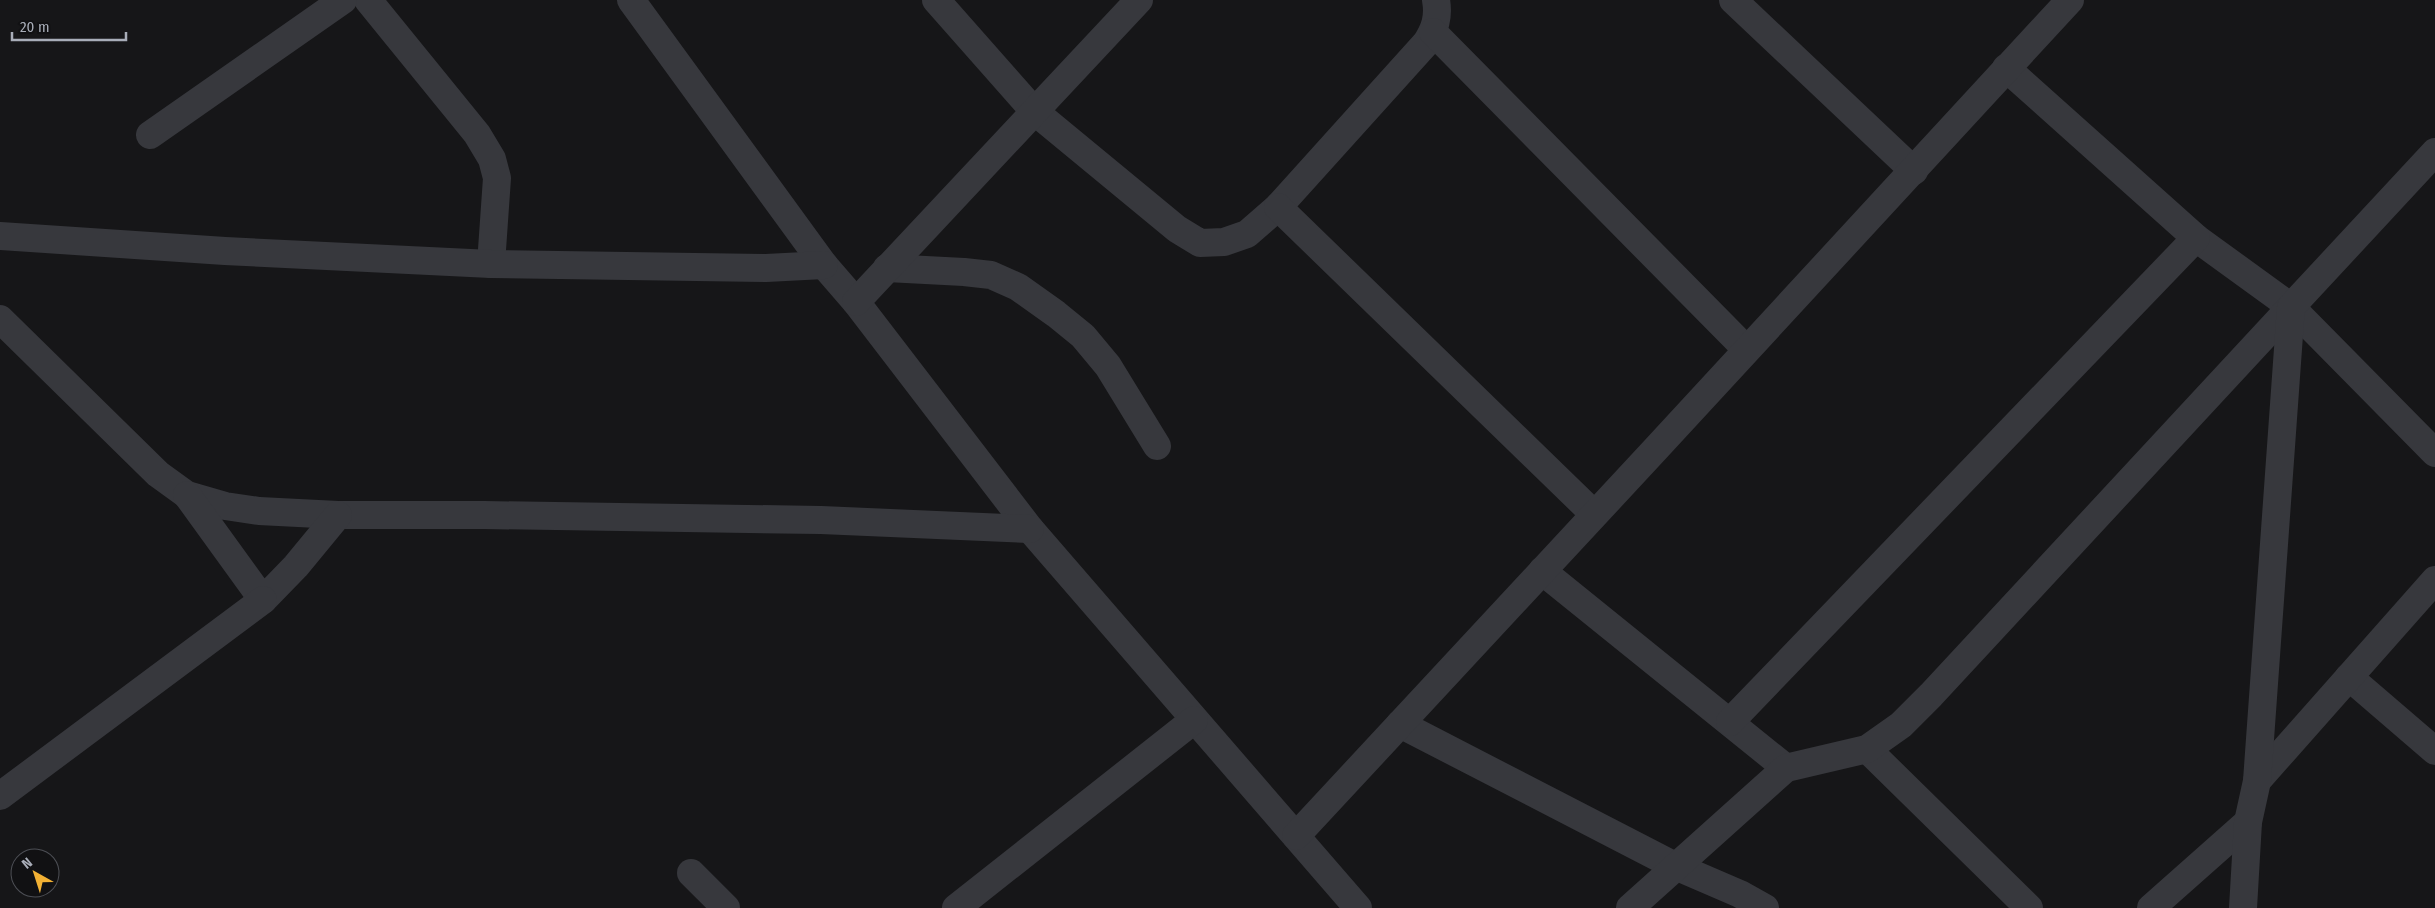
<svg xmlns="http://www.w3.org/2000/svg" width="2435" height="908" font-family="'Fira Sans Condensed',sans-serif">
<rect width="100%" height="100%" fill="#161618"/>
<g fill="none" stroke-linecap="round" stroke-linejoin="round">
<g stroke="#37383d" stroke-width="28">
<polyline points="368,0 477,134 492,159 497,178 491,264"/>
<polyline points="631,0 824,265 856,302 1030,529 1358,908"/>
<path d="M 936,0 L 1034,111 L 1177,229 L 1200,243 L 1224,242 L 1247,234 L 1278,207 L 1426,43 C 1435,29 1439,17 1436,0"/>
<polyline points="1733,0 1914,171"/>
<polyline points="1433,32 1746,349"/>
<polyline points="150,135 343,0"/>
<polyline points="1278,207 1594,514"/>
<polyline points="0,236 225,251 491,264 766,268 824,265"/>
<polyline points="2196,238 2291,307 2435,453"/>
<polyline points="887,268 964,272 991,275 1018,287 1056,314 1083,336 1108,366 1157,446"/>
<polyline points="856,302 1139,0"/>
<polyline points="0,319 158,474 187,495 225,506 259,511 338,515 484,515 821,520 1030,529"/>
<polyline points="187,495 263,600 296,566 338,515"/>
<polyline points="1542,571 1786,768"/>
<polyline points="2349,677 2435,751"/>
<polyline points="1730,722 2196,238 2006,68"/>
<polyline points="1400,724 1675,866 1740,894 1765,908"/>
<polyline points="1867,749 2029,908"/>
<polyline points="2257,781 2435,580"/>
<polyline points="0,796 263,600"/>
<path d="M 1296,836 C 1555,558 1813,280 2070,0"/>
<polyline points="691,873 726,908"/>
<polyline points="956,908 1194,720"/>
<polyline points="1630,908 1786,768 1867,749 1901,725 1931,695 2291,307"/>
<polyline points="2151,908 2248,822"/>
<polyline points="2243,908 2248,822 2257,781 2291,307 2435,152"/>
</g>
</g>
<g transform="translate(35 873) rotate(321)"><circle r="24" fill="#111113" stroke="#4d4f55"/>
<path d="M0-4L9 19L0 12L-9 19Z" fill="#f2b134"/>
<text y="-8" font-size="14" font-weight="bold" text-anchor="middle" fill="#a8adb8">N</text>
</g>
<path d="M12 32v8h114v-8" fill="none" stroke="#a8adb8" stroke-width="2.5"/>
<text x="20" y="32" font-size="15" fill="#a8adb8" stroke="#111113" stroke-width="4" paint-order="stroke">20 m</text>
</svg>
